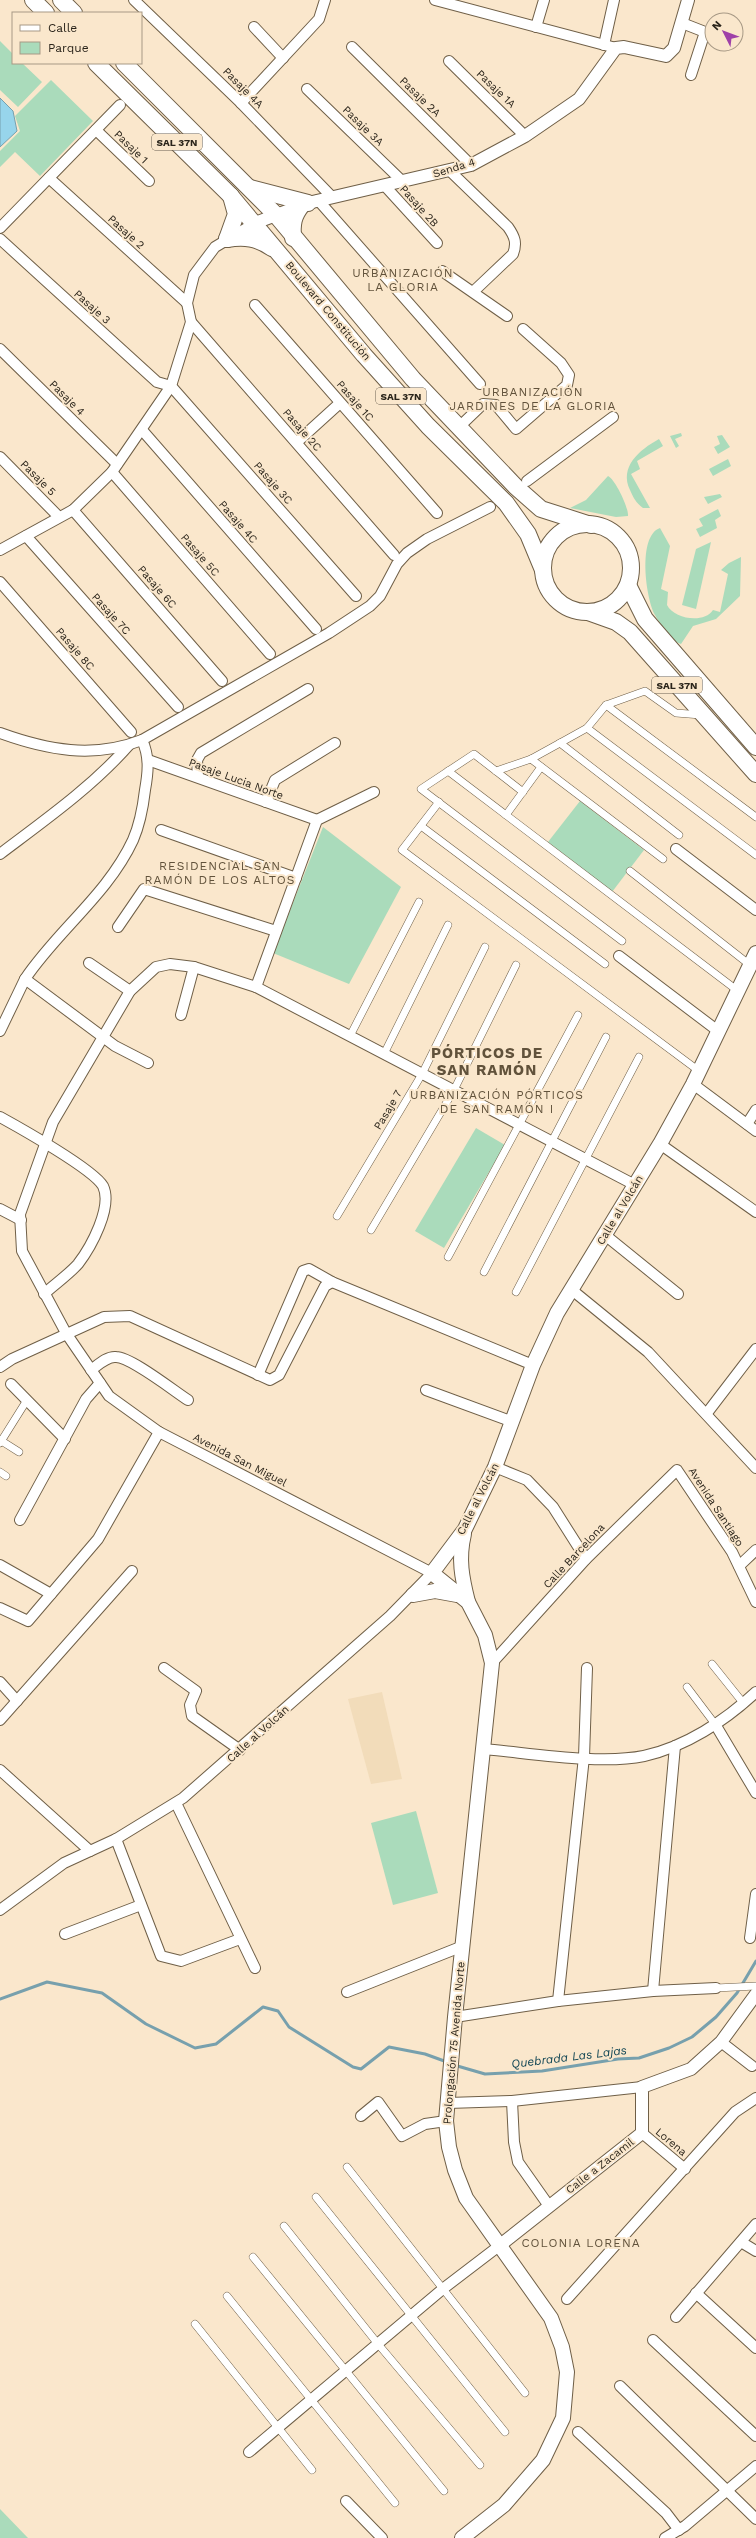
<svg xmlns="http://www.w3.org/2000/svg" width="756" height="2538" font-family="'Work Sans',sans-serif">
<rect width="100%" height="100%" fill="#fae7cc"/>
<polygon fill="#f2dcba" points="382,1692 402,1779 371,1784 348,1699"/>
<g fill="#aadbbb">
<polygon points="0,41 13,54 13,63 22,63 42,82 18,107 0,90"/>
<polygon points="51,80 93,121 40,176 15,152 0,167 0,151 20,131 15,116"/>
<polygon points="681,433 682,436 675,439 679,446 676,448 670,436"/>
<polygon points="722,435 730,447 718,454 714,447 720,444 717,436"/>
<path d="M 659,439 L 663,446 L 637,461 L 640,469 L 631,474 L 650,508 L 643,508 C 636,503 633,497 630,490 C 619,467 639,450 659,439 Z"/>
<polygon points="728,459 731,466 713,476 709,469"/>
<path d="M 608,476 C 615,479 629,508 628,516 L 616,517 L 570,508 L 586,500 Z"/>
<polygon points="720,494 722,497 708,504 704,497"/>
<polygon points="718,509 721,516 715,520 717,528 700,537 696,529 703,526 699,519"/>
<path d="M 660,528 L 670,546 L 661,589 L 668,592 L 667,605 C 674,619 704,624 713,610 L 720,612 L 728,574 L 721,570 L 729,563 L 741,557 L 740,596 L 716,619 L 693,626 L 681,644 L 676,642 C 669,634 660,625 655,615 C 646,599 637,536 660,528 Z"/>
<polygon points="711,542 696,609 682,605 696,549"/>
<polygon points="580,801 644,850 612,892 548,842"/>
<polygon points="323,827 401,887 349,984 273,953"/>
<polygon points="476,1128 505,1145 444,1248 415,1231"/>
<polygon points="416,1811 438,1893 393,1905 371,1823"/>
<polygon points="0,2509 28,2538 0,2538"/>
</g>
<polygon fill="#97d5eb" stroke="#77a0ad" points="0,98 13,111 17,131 0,147"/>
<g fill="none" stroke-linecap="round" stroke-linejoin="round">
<g stroke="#77a0ad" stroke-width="3">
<polyline points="0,1999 47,1982 102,1993 146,2024 195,2048 216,2044 263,2007 278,2011 289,2027 353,2067 361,2069 389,2047 425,2054 447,2062"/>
<polyline points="454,2065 485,2074 542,2071 618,2059 639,2058 669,2048 692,2037 716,2017 737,1993 756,1961"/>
</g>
<g stroke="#6f5f47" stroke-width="8">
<g id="pedestrian">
<polyline points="606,705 756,817"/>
<polyline points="587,728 756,855"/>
<polyline points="560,743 679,835"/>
<polyline points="531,759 663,859"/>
<polyline points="448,771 738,991"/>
<polyline points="496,771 531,759 560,743 587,728 606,705 645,691 676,713 701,715"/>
<polyline points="523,792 474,754 421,789 622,941"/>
<polyline points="439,802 402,850 699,1071"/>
<polyline points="506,815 541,767"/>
<polyline points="421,826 605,964"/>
<polyline points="630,871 750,965"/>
<polyline points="350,1036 419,902"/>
<polyline points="384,1054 448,925"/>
<polyline points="337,1216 422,1074 485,947"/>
<polyline points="371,1230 454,1090 516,965"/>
<polyline points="448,1257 578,1015"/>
<polyline points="484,1272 606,1037"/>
<polyline points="516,1292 639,1057"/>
<polyline points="0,1440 19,1452"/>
<polyline points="0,1443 27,1400"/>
<polyline points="0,1472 6,1476"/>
<polyline points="712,1664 744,1704"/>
<polyline points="687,1687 715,1724"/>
<polyline points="716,1988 756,1986"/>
<polyline points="347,2167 525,2393"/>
<polyline points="316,2197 505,2432"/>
<polyline points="284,2226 378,2344 480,2465"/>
<polyline points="253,2257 444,2491"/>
<polyline points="227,2296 395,2503"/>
<polyline points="195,2324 312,2470"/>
</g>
</g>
<g stroke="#6f5f47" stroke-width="12">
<g id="minor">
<polyline points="134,0 241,103 332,197"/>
<polyline points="435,0 616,48"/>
<polyline points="682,23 705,32 691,75"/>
<polyline points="254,27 283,58"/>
<polyline points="536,27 544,0"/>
<polyline points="604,45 614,0"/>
<polyline points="352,47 471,165"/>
<polyline points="449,61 525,136"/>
<polyline points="307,89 402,181"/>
<polyline points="241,103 319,19 325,0"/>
<polyline points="96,130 149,181"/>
<path d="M 450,171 L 508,227 C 515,237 517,243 513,254 L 474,291"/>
<polyline points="49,178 187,303"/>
<polyline points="384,185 437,243"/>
<polyline points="318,200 480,384"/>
<polyline points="0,228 120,105"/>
<polyline points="0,239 157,382 171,386 356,596"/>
<polyline points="442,271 507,316"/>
<polyline points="255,305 437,513"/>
<polyline points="191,322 394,555"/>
<polyline points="0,349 117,464"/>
<polyline points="458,428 483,404 496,405 516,429 567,385 569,375 561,363 523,329"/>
<polyline points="142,430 316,629"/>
<polyline points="297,442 340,403"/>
<polyline points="0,457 59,517"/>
<polyline points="112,472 270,654"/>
<polyline points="527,481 613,417"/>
<polyline points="73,510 222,681"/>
<polyline points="26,536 178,707"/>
<polyline points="0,550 73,510 112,472 171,386 191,322 187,303 194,275 215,247 255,223"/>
<polyline points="0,582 131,732"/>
<path d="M 0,733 C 47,750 93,759 142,740 L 329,633 L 370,606 L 380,596 L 397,564 L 407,553 L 427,539 L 490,507"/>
<path d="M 142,740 C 150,757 148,773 145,790 C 143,807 140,824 133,840 C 108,894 57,931 25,979 L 115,1046 L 148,1063"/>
<polyline points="148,760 317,820"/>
<polyline points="198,777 197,760 201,753 308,689"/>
<polyline points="266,802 275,780 335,743"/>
<polyline points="161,830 296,878"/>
<polyline points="676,849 756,910"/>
<path d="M 0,854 C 45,820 92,787 129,745"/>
<polyline points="118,927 144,889 276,931"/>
<polyline points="619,956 718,1031"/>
<polyline points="89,963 130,991"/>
<polyline points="256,987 317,820 374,792"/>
<polyline points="181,1015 194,967"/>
<polyline points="0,1031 25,979"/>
<polyline points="693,1084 756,1131"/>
<path d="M 0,1117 C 20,1128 93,1169 103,1186 C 113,1207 91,1247 78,1264 C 68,1275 55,1284 44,1294"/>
<polyline points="747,1124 756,1110"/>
<polyline points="660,1144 756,1212"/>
<polyline points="0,1209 21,1220"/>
<polyline points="605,1235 678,1294"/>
<polyline points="572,1290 648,1352 756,1468"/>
<polyline points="0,1367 12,1359 104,1317 130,1316 270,1380 279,1375 325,1286 332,1282"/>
<path d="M 91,1370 C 98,1365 107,1356 116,1357 C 131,1357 174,1391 188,1400"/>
<polyline points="258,1375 303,1271 309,1269 332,1282 533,1365"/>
<polyline points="11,1384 65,1439"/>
<polyline points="426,1390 513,1422"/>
<polyline points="707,1413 756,1349"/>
<polyline points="495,1467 527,1480 553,1507 586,1559"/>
<polyline points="20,1520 86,1399 100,1383"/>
<polyline points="0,1565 51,1594"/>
<polyline points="739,1566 756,1550"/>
<polyline points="0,1608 28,1621 98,1539 159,1432"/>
<polyline points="492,1663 586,1559 677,1470 732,1552 756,1602"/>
<polyline points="164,1668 196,1691 190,1705 192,1716 240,1750"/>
<polyline points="0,1682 17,1701"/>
<polyline points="0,1720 132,1571"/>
<polyline points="715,1724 756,1793"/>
<path d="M 483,1749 C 530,1753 600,1765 644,1756 C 685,1747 725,1721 756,1692"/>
<polyline points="0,1770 90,1851"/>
<polyline points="176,1803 255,1968"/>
<polyline points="116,1839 161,1956 181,1961 240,1939"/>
<polyline points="0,1910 64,1863 116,1839 183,1798 390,1616 432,1573 159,1432 109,1396 66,1333 22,1251 20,1214 53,1122 130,991 156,967 170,964 194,967 256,987 635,1185"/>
<polyline points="65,1934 141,1905"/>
<polyline points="750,1938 756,1894"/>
<polyline points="653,1991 675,1746"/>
<polyline points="347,1992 463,1946"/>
<polyline points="558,2001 584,1757 587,1668"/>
<polyline points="455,2017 558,2001 653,1991 716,1988"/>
<polyline points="721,2042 752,2066"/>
<polyline points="512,2101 514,2142 518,2162 549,2206"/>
<polyline points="448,2103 512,2101 642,2087"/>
<polyline points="361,2116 378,2102 402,2136 425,2124 446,2121"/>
<polyline points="642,2133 685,2169"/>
<polyline points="741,2242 756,2251"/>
<polyline points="696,2293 756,2348"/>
<polyline points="567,2299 735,2112 756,2098"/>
<polyline points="676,2317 756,2224"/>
<polyline points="653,2340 756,2436"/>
<polyline points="620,2386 756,2519"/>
<polyline points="578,2432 666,2513 679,2530"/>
<polyline points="249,2452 444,2288 499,2246"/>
<polyline points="346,2501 382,2538"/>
<polyline points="665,2538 685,2526 756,2466"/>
</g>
</g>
<g stroke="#6f5f47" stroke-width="14">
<g id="tertiary">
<polyline points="255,223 308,203 471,165 525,136 579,99 616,48 624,47 666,56 674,48 688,0"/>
<polyline points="499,2246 642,2133 642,2087 691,2069 721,2042 756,1994"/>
</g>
</g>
<g stroke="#6f5f47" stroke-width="16">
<g id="secondary">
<path d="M 464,1534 C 458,1559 462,1578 468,1602"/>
<polyline points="413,1595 435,1591 457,1595"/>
<polyline points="462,2538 504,2505 543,2460 563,2418 567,2372 562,2347 551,2318 466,2198 455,2170 449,2147 446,2121 455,2017 492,1663 485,1635 468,1602 432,1573 465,1529 495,1467 533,1365 557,1313 660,1144 693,1084 756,953"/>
</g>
</g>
<g stroke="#6f5f47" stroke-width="18">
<g id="trunk">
<polyline points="33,0 46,13"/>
<polyline points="61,0 74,13"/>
<polyline points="96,63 230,195 364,355 428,426 506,503 528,534 543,570"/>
<polyline points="124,63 276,215 413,379 516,487 541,509 591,525"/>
<polyline points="250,188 308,203"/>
<path d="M 293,238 C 292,224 293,216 302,205"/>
<path d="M 227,239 C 245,236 257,238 272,248"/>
<polyline points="227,239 236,214 231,196"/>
<circle cx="587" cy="568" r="44"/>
<polyline points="628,585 645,619 756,747"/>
<polyline points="588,612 616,622 630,632 756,774"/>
</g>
</g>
<use href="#pedestrian" stroke="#fff" stroke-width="7"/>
<use href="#minor" stroke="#fff" stroke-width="10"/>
<use href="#tertiary" stroke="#fff" stroke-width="12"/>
<use href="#secondary" stroke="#fff" stroke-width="14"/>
<use href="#trunk" stroke="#fff" stroke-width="16"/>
</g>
<g text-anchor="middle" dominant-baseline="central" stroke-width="4" stroke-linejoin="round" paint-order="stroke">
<g fill="#fae7cc" stroke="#695f50" stroke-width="1">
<rect x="152" y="134" width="50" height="16" rx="3"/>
<rect x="376" y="388" width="50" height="16" rx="3"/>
<rect x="652" y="677" width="50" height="16" rx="3"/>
</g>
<g font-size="10" font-weight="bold" fill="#2b251b">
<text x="177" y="142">SAL 37N</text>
<text x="401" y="396">SAL 37N</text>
<text x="677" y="685">SAL 37N</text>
</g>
<g font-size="11" fill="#2b251b" stroke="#fae7cc">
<text transform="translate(243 88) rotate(45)">Pasaje 4A</text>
<text transform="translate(496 89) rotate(44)">Pasaje 1A</text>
<text transform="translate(420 97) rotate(44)">Pasaje 2A</text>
<text transform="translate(363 126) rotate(44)">Pasaje 3A</text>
<text transform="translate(131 147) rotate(44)">Pasaje 1</text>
<text transform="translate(454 168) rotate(-17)">Senda 4</text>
<text transform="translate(419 206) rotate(48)">Pasaje 2B</text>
<text transform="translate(126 232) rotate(42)">Pasaje 2</text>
<text transform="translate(92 307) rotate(42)">Pasaje 3</text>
<text transform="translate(328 311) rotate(50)">Boulevard Constitución</text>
<text transform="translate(67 398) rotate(45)">Pasaje 4</text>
<text transform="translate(355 401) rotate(49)">Pasaje 1C</text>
<text transform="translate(302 430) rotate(49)">Pasaje 2C</text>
<text transform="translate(38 478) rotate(45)">Pasaje 5</text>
<text transform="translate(273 483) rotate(49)">Pasaje 3C</text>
<text transform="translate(238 522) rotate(49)">Pasaje 4C</text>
<text transform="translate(200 555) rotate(49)">Pasaje 5C</text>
<text transform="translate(157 587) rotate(49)">Pasaje 6C</text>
<text transform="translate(111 614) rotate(48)">Pasaje 7C</text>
<text transform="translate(75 649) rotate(49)">Pasaje 8C</text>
<text transform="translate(236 779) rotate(20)">Pasaje Lucia Norte</text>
<text transform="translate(388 1110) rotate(-59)">Pasaje 7</text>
<text transform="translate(620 1210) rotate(-59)">Calle al Volcán</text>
<text transform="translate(240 1460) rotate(27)">Avenida San Miguel</text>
<text transform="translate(478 1499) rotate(-63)">Calle al Volcán</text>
<text transform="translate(716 1507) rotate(57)">Avenida Santiago</text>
<text transform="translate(574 1556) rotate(-47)">Calle Barcelona</text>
<text transform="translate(258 1734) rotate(-42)">Calle al Volcán</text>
<text transform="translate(454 2043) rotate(-85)">Prolongación 75 Avenida Norte</text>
<text transform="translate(671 2142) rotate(40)">Lorena</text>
<text transform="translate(600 2166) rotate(-38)">Calle a Zacamil</text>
</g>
<g font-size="12" letter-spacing="1" fill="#61523b" stroke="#fae7cc">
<text x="403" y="273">URBANIZACIÓN<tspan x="403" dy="14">LA GLORIA</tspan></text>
<text x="533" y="392">URBANIZACIÓN<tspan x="533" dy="14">JARDINES DE LA GLORIA</tspan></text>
<text x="220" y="866">RESIDENCIAL SAN<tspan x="220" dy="14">RAMÓN DE LOS ALTOS</tspan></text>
<text x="497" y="1095">URBANIZACIÓN PÓRTICOS<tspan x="497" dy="14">DE SAN RAMÓN I</tspan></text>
<text x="581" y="2243">COLONIA LORENA</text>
</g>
<g font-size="12" font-style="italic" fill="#0e4453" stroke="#fae7cc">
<text transform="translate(569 2057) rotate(-7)">Quebrada Las Lajas</text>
</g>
<g font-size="15" font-weight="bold" letter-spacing="1" fill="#61523b" stroke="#fae7cc">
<text x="487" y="1053">PÓRTICOS DE<tspan x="487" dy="17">SAN RAMÓN</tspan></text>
</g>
</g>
<rect x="12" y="12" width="130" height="52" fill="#fae7cc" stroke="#a79985"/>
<rect x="20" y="25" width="20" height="6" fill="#ffffff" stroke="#a79985"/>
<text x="48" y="32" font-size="12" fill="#2b251b">Calle</text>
<rect x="20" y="42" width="20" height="12" fill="#aadbbb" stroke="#a79985"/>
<text x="48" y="52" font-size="12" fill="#2b251b">Parque</text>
<g transform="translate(724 32) rotate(312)"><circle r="19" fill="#fae7cc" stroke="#a79985"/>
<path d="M0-3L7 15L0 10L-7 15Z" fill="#9f40a8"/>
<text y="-6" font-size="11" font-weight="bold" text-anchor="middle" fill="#2b251b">N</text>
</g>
</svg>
